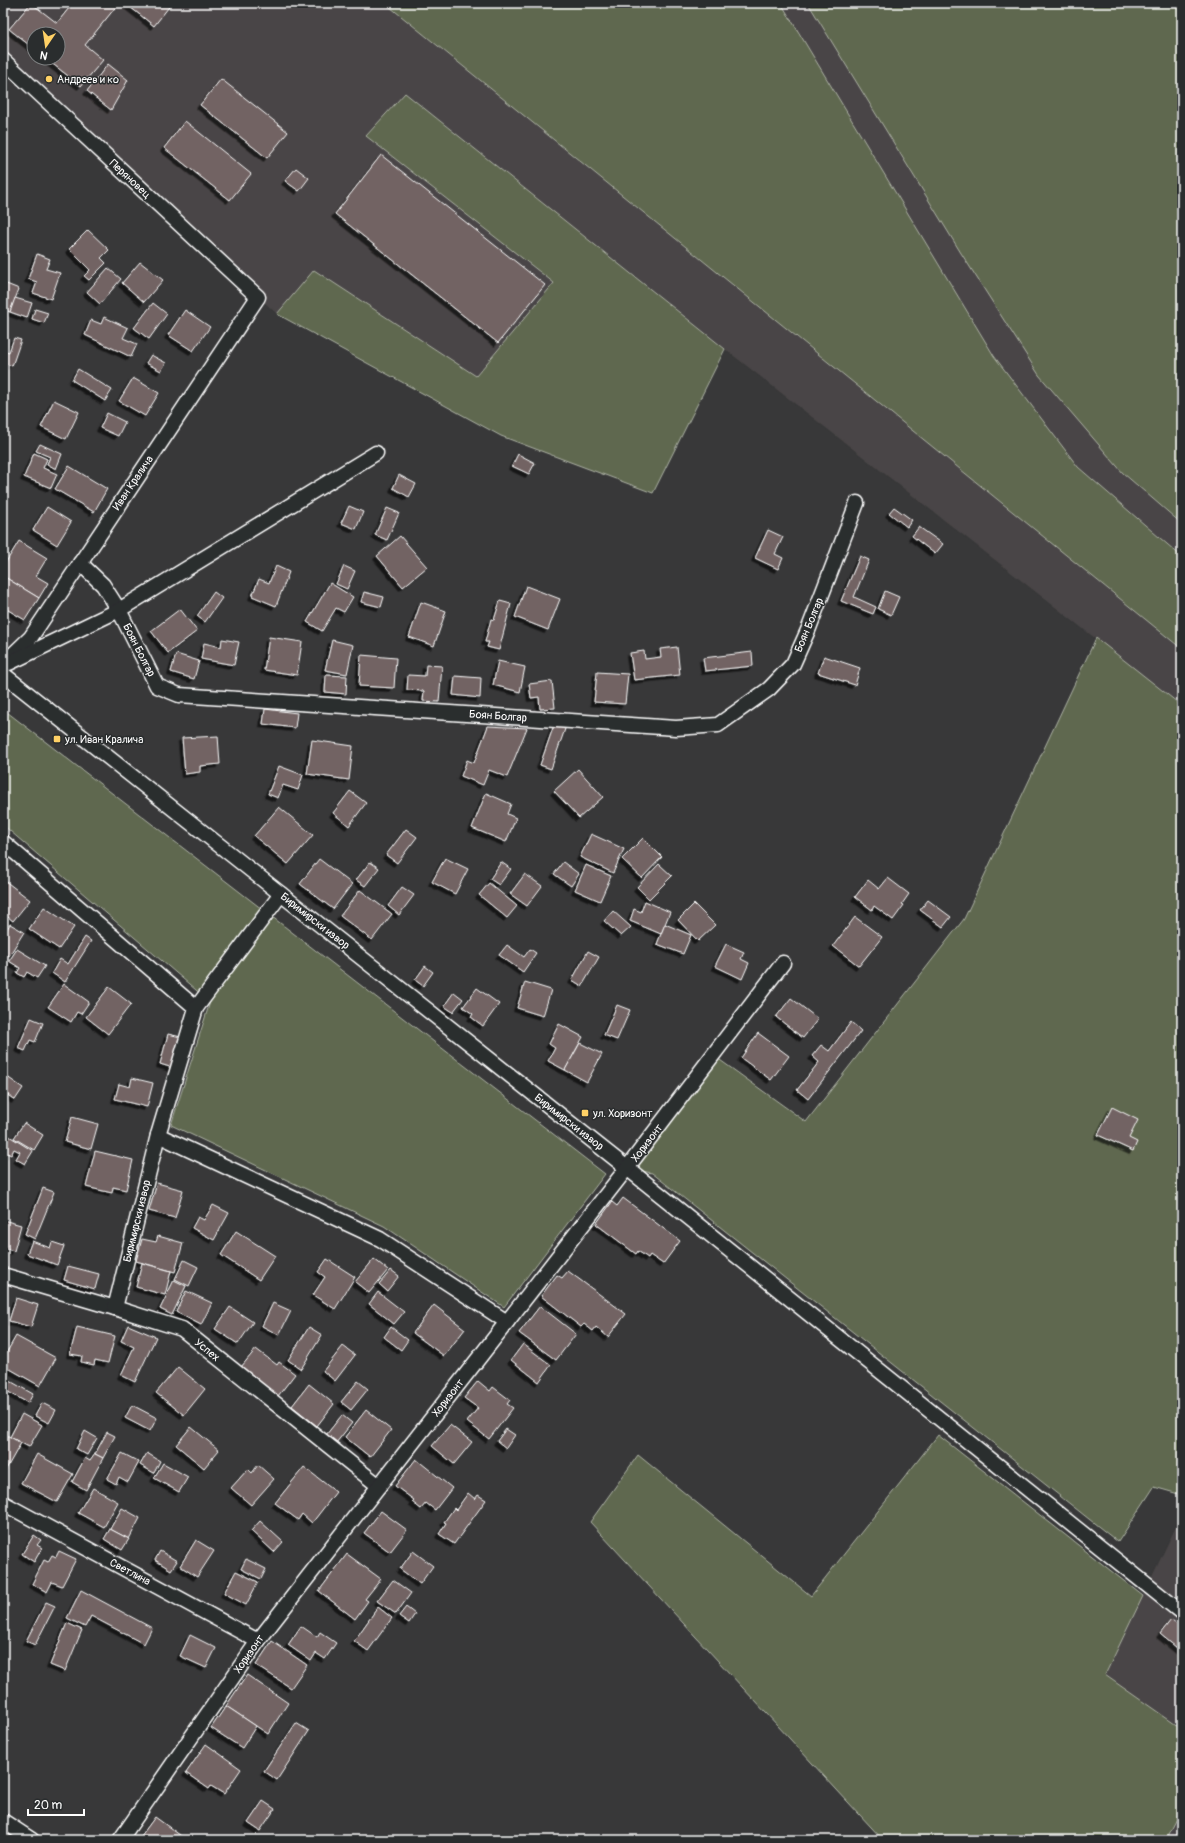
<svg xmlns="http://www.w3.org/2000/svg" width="1185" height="1843" font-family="Pangolin,sans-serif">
<defs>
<filter id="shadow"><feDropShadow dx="-3.5" dy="3.5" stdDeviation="0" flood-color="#0009"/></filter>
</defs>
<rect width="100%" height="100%" fill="#383839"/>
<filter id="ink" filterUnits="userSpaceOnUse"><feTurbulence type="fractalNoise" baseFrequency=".025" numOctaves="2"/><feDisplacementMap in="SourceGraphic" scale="8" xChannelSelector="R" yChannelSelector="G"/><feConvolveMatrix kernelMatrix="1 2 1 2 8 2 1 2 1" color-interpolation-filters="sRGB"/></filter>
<g filter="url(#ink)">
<g fill="#494546" fill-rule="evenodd">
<path d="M 3,3 L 385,3 L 1182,649 L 1182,706 L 725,349 L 405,93 L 366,136 L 554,283 L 476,376 L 314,270 L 277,314 L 3,60 ZM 34,34 L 58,34 L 58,58 L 34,58 Z"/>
<polygon points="781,3 808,3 961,253 1123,473 1182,524 1182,557 1078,467 994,356"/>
<polygon points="1182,1514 1182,1729 1105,1675"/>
<polygon points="1182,1809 1182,1840 1166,1840"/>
</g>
<g fill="#5f684f" stroke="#afb4a7">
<polygon points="385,3 781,3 994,356 1078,467 1182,557 1182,649"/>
<polygon points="808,3 1182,3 1182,524 1123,473 1039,375 961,253"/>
<polygon points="405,93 725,349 653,493 501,436 277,314 314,270 476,376 554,283 366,136"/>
<polygon points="1096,638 1182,706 1182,1495 1154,1487 1118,1542 652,1173 627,1168 713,1055 806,1122 964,919"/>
<polygon points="3,709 605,1174 504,1307 384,1226 171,1125 210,1002 3,825"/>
<polygon points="938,1435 1143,1596 1105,1675 1182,1729 1182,1809 1166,1840 883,1840 590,1522 638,1455 811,1596"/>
</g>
<g fill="#726363" stroke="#fff" filter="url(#shadow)">
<polygon points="31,3 57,23 73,3 119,3 85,45 103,60 81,86 45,58 58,58 58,34 34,34 34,49 9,29"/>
<polygon points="125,3 172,3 154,26"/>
<polygon points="108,64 128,80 111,110 87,91"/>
<polygon points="221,79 288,132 267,158 200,105"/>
<polygon points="185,121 251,174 230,200 164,148"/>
<polygon points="381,155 545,285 498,343 335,214"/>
<polygon points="296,168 309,178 299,191 285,181"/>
<polygon points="88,230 109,250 101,258 106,263 89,280 84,276 90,270 69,249"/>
<polygon points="37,254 50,259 46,269 60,273 51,299 33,293 37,282 28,279"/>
<polygon points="140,262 163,280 144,302 122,283"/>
<polygon points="108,268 121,279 100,304 87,292"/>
<polygon points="4,283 19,289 10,312 3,309"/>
<polygon points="15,298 32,303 27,318 10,312"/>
<polygon points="153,303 167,314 149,339 134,328"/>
<polygon points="35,309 48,313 44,323 32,319"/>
<polygon points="185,310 210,327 193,351 168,335"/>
<polygon points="104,317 128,328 123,338 137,344 131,357 85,335 91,320 101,324"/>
<polygon points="14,338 21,340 12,366 3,363 3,350 9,352"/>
<polygon points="151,355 166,363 161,371 146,363"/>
<polygon points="78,369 112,390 105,401 72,380"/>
<polygon points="133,378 159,393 145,416 119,401"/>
<polygon points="54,400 79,412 66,439 41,427"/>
<polygon points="107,413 125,422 118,436 100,428"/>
<polygon points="40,444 62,454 56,469 47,464 50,457 36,451"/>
<polygon points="34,453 47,459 43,468 57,474 51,488 24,477"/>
<polygon points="518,454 535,463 529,474 512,466"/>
<polygon points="69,466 107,489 94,512 55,489"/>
<polygon points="399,475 416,484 409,497 393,488"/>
<polygon points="349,506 363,512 356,529 341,523"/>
<polygon points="47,507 71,522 57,545 33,530"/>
<polygon points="894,507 912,520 907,527 889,513"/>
<polygon points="387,508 399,513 387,540 375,535"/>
<polygon points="919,527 943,544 935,554 912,536"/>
<polygon points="768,530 783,537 775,554 783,558 778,569 755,558"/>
<polygon points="400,536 427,567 403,587 377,556"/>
<polygon points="19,541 47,558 36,576 48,583 39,598 3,576 3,567"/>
<polygon points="860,556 869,560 854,597 876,607 873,614 841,601"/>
<polygon points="276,566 289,572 276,606 252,596 259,579 269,583"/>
<polygon points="344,566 355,571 347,589 336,584"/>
<polygon points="3,576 39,598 25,620 3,607"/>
<polygon points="330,583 353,597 344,612 336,608 322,631 307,622"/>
<polygon points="526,586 560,599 548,630 515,617"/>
<polygon points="885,591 899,597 891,615 878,609"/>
<polygon points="214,592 222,598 205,622 197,616"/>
<polygon points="364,592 384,597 381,607 361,602"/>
<polygon points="500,601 511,604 499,650 487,647 489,642 485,642 491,619 494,620"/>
<polygon points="421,602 446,611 434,646 409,637"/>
<polygon points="180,609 197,631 168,653 151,631"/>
<polygon points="269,637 302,642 297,675 264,670"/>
<polygon points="222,639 239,642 234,665 201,659 204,643 221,647"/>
<polygon points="332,640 353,645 347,674 325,670"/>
<polygon points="677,647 680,675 634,680 630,653 644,651 645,659 661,657 660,649"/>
<polygon points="752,652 753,666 705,671 703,658"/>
<polygon points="176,654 199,661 194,679 171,672"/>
<polygon points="361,655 396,658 394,688 359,686"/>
<polygon points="824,656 860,668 855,685 818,673"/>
<polygon points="498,661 525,667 520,692 493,685"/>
<polygon points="426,665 442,666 439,702 423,701 424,691 407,690 408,675 425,676"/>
<polygon points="597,672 628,674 625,704 594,702"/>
<polygon points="326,675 347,676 346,694 325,692"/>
<polygon points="455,676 481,678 480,698 453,695"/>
<polygon points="552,681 555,708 540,709 539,697 531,698 529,684"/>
<polygon points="265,709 297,713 295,728 263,724"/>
<polygon points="554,725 565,729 551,769 540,765"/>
<polygon points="488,726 527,728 507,777 489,770 483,785 461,776 467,760 474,763"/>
<polygon points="218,736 220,764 200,766 200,772 185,774 182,738"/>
<polygon points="312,740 353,746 349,780 307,774"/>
<polygon points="279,766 303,775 298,790 283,785 278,798 268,794"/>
<polygon points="578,769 603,797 579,818 554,791"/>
<polygon points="350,791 366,803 349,826 333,813"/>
<polygon points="486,793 511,804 507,814 516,818 506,842 472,828"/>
<polygon points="279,807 313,835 288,864 254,836"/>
<polygon points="406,829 417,837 397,863 386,855"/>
<polygon points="591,834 624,849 613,873 580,857"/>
<polygon points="643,838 662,857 642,878 622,859"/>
<polygon points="445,858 468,869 455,894 432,882"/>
<polygon points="319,859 352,884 333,909 300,884"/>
<polygon points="370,862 379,868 365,886 356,880"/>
<polygon points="501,862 511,869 499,885 490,879"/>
<polygon points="563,862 579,874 571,886 554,874"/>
<polygon points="659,864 672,876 649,899 637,887"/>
<polygon points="586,865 611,876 600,901 575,890"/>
<polygon points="525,874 542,886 527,906 510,894"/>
<polygon points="888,878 909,894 902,904 904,905 893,920 874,906 872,910 855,897 868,880 879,889"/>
<polygon points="4,880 30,900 13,921 3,913 3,882"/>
<polygon points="489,883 517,906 507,918 479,895"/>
<polygon points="402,887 414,895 399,915 388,906"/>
<polygon points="360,890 392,914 372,940 340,916"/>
<polygon points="928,900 951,917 943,927 920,910"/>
<polygon points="645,901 670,912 661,934 630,921 634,909 641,912"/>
<polygon points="694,904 715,925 698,941 678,920"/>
<polygon points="44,907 74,927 59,949 29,929"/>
<polygon points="613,911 631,927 621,936 604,921"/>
<polygon points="855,917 882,937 859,966 833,946"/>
<polygon points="10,924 24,932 9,956 3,953 3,936"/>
<polygon points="665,924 691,935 683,954 657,944"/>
<polygon points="85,937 91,941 65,982 52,973 60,959 68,964"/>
<polygon points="726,944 744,952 741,959 749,963 742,979 715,966"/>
<polygon points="507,945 524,957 530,949 536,953 523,972 499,955"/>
<polygon points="17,949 45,966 37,978 27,972 24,977 17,973 20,968 9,961"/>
<polygon points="588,951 599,957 582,986 572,980"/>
<polygon points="425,966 433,972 423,986 415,980"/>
<polygon points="525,982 551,990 543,1016 517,1008"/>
<polygon points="64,984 89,1002 81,1014 77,1012 71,1022 48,1007"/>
<polygon points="109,987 131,1004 108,1034 86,1017"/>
<polygon points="477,988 499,1004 483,1026 471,1017 473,1014 463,1007"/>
<polygon points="454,992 463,999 453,1012 444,1006"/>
<polygon points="791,998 818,1019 803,1038 776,1017"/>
<polygon points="617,1005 630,1010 617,1040 604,1035"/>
<polygon points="31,1018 43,1023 35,1042 30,1040 25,1051 18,1048"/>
<polygon points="851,1022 861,1031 808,1099 797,1090 819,1062 812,1056 821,1045 829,1051"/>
<polygon points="559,1024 583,1037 565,1070 548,1061 555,1048 549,1044"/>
<polygon points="758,1033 789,1056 771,1080 741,1058"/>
<polygon points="168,1034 181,1037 173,1068 160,1064"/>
<polygon points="580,1043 602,1054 587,1082 565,1070"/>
<polygon points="3,1074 23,1088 15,1100 3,1092"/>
<polygon points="132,1078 153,1083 147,1107 115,1099 119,1084 130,1087"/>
<polygon points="1112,1107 1138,1120 1129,1138 1137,1142 1133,1151 1098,1135"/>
<polygon points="72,1117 98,1124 91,1149 65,1142"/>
<polygon points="24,1123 43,1135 34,1150 14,1138"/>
<polygon points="9,1136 33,1151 25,1164 16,1159 20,1152 14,1149 11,1155 3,1151 3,1146"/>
<polygon points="95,1151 133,1160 126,1190 113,1187 112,1193 86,1187"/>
<polygon points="157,1183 183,1190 175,1218 149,1211"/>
<polygon points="43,1188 54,1192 35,1239 25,1234"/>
<polygon points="623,1198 680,1241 663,1264 650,1255 648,1258 638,1251 636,1254 596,1224 612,1202 617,1206"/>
<polygon points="213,1205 229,1213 214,1240 192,1228 198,1217 204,1220"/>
<polygon points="3,1220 21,1225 14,1251 3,1248"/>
<polygon points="236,1231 275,1256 259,1280 221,1255"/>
<polygon points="158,1236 183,1243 175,1272 136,1261 142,1239 156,1242"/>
<polygon points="32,1241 50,1248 52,1242 64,1246 57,1265 27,1254"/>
<polygon points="327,1259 355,1277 335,1309 313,1295 325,1277 318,1272"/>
<polygon points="374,1259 388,1270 369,1293 355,1282"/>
<polygon points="184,1260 198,1267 189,1286 175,1279"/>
<polygon points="142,1263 171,1271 165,1295 136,1287"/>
<polygon points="68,1266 99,1274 95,1289 64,1280"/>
<polygon points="391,1270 399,1276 387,1291 379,1284"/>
<polygon points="568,1271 626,1314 608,1337 596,1327 593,1331 584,1324 581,1327 541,1296 557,1275 562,1278"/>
<polygon points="174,1280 186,1286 172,1315 160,1309"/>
<polygon points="186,1291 212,1303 201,1325 176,1312"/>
<polygon points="378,1292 404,1312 394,1324 369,1304"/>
<polygon points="16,1298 38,1305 31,1327 9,1321"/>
<polygon points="273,1303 291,1311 279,1335 262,1326"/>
<polygon points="434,1305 465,1329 444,1356 413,1333"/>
<polygon points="540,1306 576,1334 556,1360 519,1333"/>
<polygon points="230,1307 253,1322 238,1344 215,1329"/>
<polygon points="128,1325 156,1337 135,1382 121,1375 134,1347 121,1341"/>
<polygon points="77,1327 115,1336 108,1363 95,1360 94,1365 81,1362 82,1356 70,1354"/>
<polygon points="309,1327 322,1335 301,1369 288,1360"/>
<polygon points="391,1327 408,1340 401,1350 384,1337"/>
<polygon points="16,1336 56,1358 40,1386 3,1365 3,1359"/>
<polygon points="523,1344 551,1365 539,1382 511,1360"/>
<polygon points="343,1346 355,1355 335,1381 323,1371"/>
<polygon points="256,1349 277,1365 279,1362 295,1374 278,1396 241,1367"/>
<polygon points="178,1367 205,1389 184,1415 156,1393"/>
<polygon points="3,1377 33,1394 28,1403 3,1389"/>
<polygon points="358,1381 368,1389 351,1410 341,1402"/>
<polygon points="478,1381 490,1391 493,1387 510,1400 507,1404 513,1408 489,1439 467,1422 478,1408 464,1398"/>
<polygon points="309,1384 334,1404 317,1426 292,1406"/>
<polygon points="42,1403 56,1410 49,1423 35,1416"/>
<polygon points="132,1405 157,1418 150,1431 125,1418"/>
<polygon points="366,1410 391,1430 370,1457 345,1437"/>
<polygon points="22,1414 42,1425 29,1447 10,1437"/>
<polygon points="342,1415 352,1423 336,1443 326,1435"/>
<polygon points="450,1425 472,1442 454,1464 432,1446"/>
<polygon points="191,1427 219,1450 204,1468 176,1445"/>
<polygon points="506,1429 515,1435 506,1448 497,1441"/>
<polygon points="85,1431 97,1438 87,1455 76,1449"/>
<polygon points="107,1432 115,1436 103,1458 95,1454"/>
<polygon points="3,1433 21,1443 4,1473 3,1472"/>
<polygon points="122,1453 139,1462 128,1482 119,1477 116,1484 107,1479"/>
<polygon points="147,1453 160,1461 154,1473 140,1465"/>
<polygon points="37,1454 73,1474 57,1502 21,1483"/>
<polygon points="95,1454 103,1458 86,1490 72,1482 85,1458 90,1461"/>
<polygon points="416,1459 452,1488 435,1510 426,1503 421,1509 412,1502 414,1500 395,1486"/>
<polygon points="163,1463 188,1477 179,1492 154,1478"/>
<polygon points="258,1465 274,1479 251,1505 231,1488 248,1469 252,1473"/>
<polygon points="304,1467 336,1492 312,1523 302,1514 298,1520 275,1503"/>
<polygon points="93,1488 118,1502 104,1527 78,1513"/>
<polygon points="468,1493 475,1499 478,1495 486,1500 454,1544 439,1534 446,1523 444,1522 454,1508 456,1510"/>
<polygon points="122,1508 140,1518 129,1539 110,1529"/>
<polygon points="381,1511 407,1530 390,1552 364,1533"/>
<polygon points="260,1521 283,1542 274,1552 251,1531"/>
<polygon points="110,1529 129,1539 122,1550 104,1539"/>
<polygon points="34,1535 41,1540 37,1545 42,1548 34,1562 22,1554"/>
<polygon points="196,1540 214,1551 197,1577 180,1566"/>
<polygon points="59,1551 76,1559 62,1586 52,1582 47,1592 32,1584 44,1560 48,1562 52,1555 56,1557"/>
<polygon points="160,1551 177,1561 171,1570 155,1560"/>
<polygon points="413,1551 433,1566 420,1584 400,1569"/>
<polygon points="347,1554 381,1579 365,1599 368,1601 355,1619 319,1591"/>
<polygon points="246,1559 266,1569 261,1579 241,1569"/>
<polygon points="236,1571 258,1582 246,1605 224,1593"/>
<polygon points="393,1580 411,1593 396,1614 377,1601"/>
<polygon points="81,1590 152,1628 144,1644 91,1616 85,1627 67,1618"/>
<polygon points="46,1602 55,1606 35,1645 26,1641"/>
<polygon points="378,1607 392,1618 368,1651 354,1641"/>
<polygon points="406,1607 415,1614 409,1623 399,1616"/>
<polygon points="1171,1620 1182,1629 1182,1652 1160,1634"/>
<polygon points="67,1623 82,1630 65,1671 50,1665"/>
<polygon points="301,1626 317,1637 320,1632 336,1643 325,1659 316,1653 311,1661 288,1645"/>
<polygon points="190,1635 216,1648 206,1668 180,1656"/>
<polygon points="272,1641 307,1665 291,1688 256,1665"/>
<polygon points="247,1675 288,1703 268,1734 226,1706"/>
<polygon points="226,1706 256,1726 242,1748 211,1728"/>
<polygon points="296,1723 309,1731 277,1780 264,1771"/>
<polygon points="206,1744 241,1769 224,1794 211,1786 209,1789 186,1773"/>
<polygon points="263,1801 275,1809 260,1831 248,1823"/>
<polygon points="155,1817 184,1838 183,1840 138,1840"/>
</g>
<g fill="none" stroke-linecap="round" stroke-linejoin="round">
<g stroke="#fff" stroke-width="17">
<g id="street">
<polyline points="3,60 258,297 31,637 3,664"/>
<polyline points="80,563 103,585 119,610 157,686 179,695 676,728 718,725 769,689 793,664 809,628 857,503"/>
<polyline points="9,663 119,610 376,453"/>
<polyline points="3,674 627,1168 1182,1613"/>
<polyline points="3,842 196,1008"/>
<polyline points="158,1135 380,1239 507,1322"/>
<polyline points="3,1275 115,1308 182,1329 379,1486"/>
<polyline points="115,1308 158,1135 196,1008 281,894"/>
<polyline points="3,1503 258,1641"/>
<polyline points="3,1821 32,1840"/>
<polyline points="120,1840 258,1641 627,1168 783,963"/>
</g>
</g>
<use href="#street" stroke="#2a2d2e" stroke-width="14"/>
</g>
</g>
<g fill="#ffd166" stroke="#2a2d2e" stroke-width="1.5">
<circle cx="49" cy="79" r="4"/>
<rect x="53" y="735" width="8" height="8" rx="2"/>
<rect x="581" y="1109" width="8" height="8" rx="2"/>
</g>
<g text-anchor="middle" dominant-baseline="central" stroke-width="3" stroke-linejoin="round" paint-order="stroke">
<g font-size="11" fill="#fff" stroke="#2a2d2e" text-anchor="start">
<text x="57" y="79">Андреев и ко</text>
<text x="65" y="739">ул. Иван Кралича</text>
<text x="593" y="1113">ул. Хоризонт</text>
</g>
<g font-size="11" fill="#fff" stroke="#2a2d2e">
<text transform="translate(130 179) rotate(43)">Перяновец</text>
<text transform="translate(133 483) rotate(-56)">Иван Кралича</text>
<text transform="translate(809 625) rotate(-67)">Боян Болгар</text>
<text transform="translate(139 650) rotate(63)">Боян Болгар</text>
<text transform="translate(498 716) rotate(4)">Боян Болгар</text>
<text transform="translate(315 921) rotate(38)">Биримирски извор</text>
<text transform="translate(569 1122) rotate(38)">Биримирски извор</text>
<text transform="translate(647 1143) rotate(-53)">Хоризонт</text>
<text transform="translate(137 1221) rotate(-76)">Биримирски извор</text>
<text transform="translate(207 1350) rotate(39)">Успех</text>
<text transform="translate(448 1398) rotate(-52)">Хоризонт</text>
<text transform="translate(130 1572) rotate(28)">Светлина</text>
<text transform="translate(249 1654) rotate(-55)">Хоризонт</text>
</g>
</g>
<rect width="1185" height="1843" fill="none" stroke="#2a2d2e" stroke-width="16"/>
<rect x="8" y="8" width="1169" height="1827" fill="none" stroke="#fff" stroke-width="1.5" filter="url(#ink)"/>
<g transform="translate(46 46) rotate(193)"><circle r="19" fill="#2a2d2e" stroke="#7f8182"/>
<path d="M0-3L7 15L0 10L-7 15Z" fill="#ffd166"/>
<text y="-6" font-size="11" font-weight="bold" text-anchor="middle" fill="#ffffff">N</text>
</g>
<path d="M28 1809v6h56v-6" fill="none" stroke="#ffffff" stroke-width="2"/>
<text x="34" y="1809" font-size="12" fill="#ffffff" stroke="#2a2d2e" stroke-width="3" paint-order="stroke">20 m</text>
</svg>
